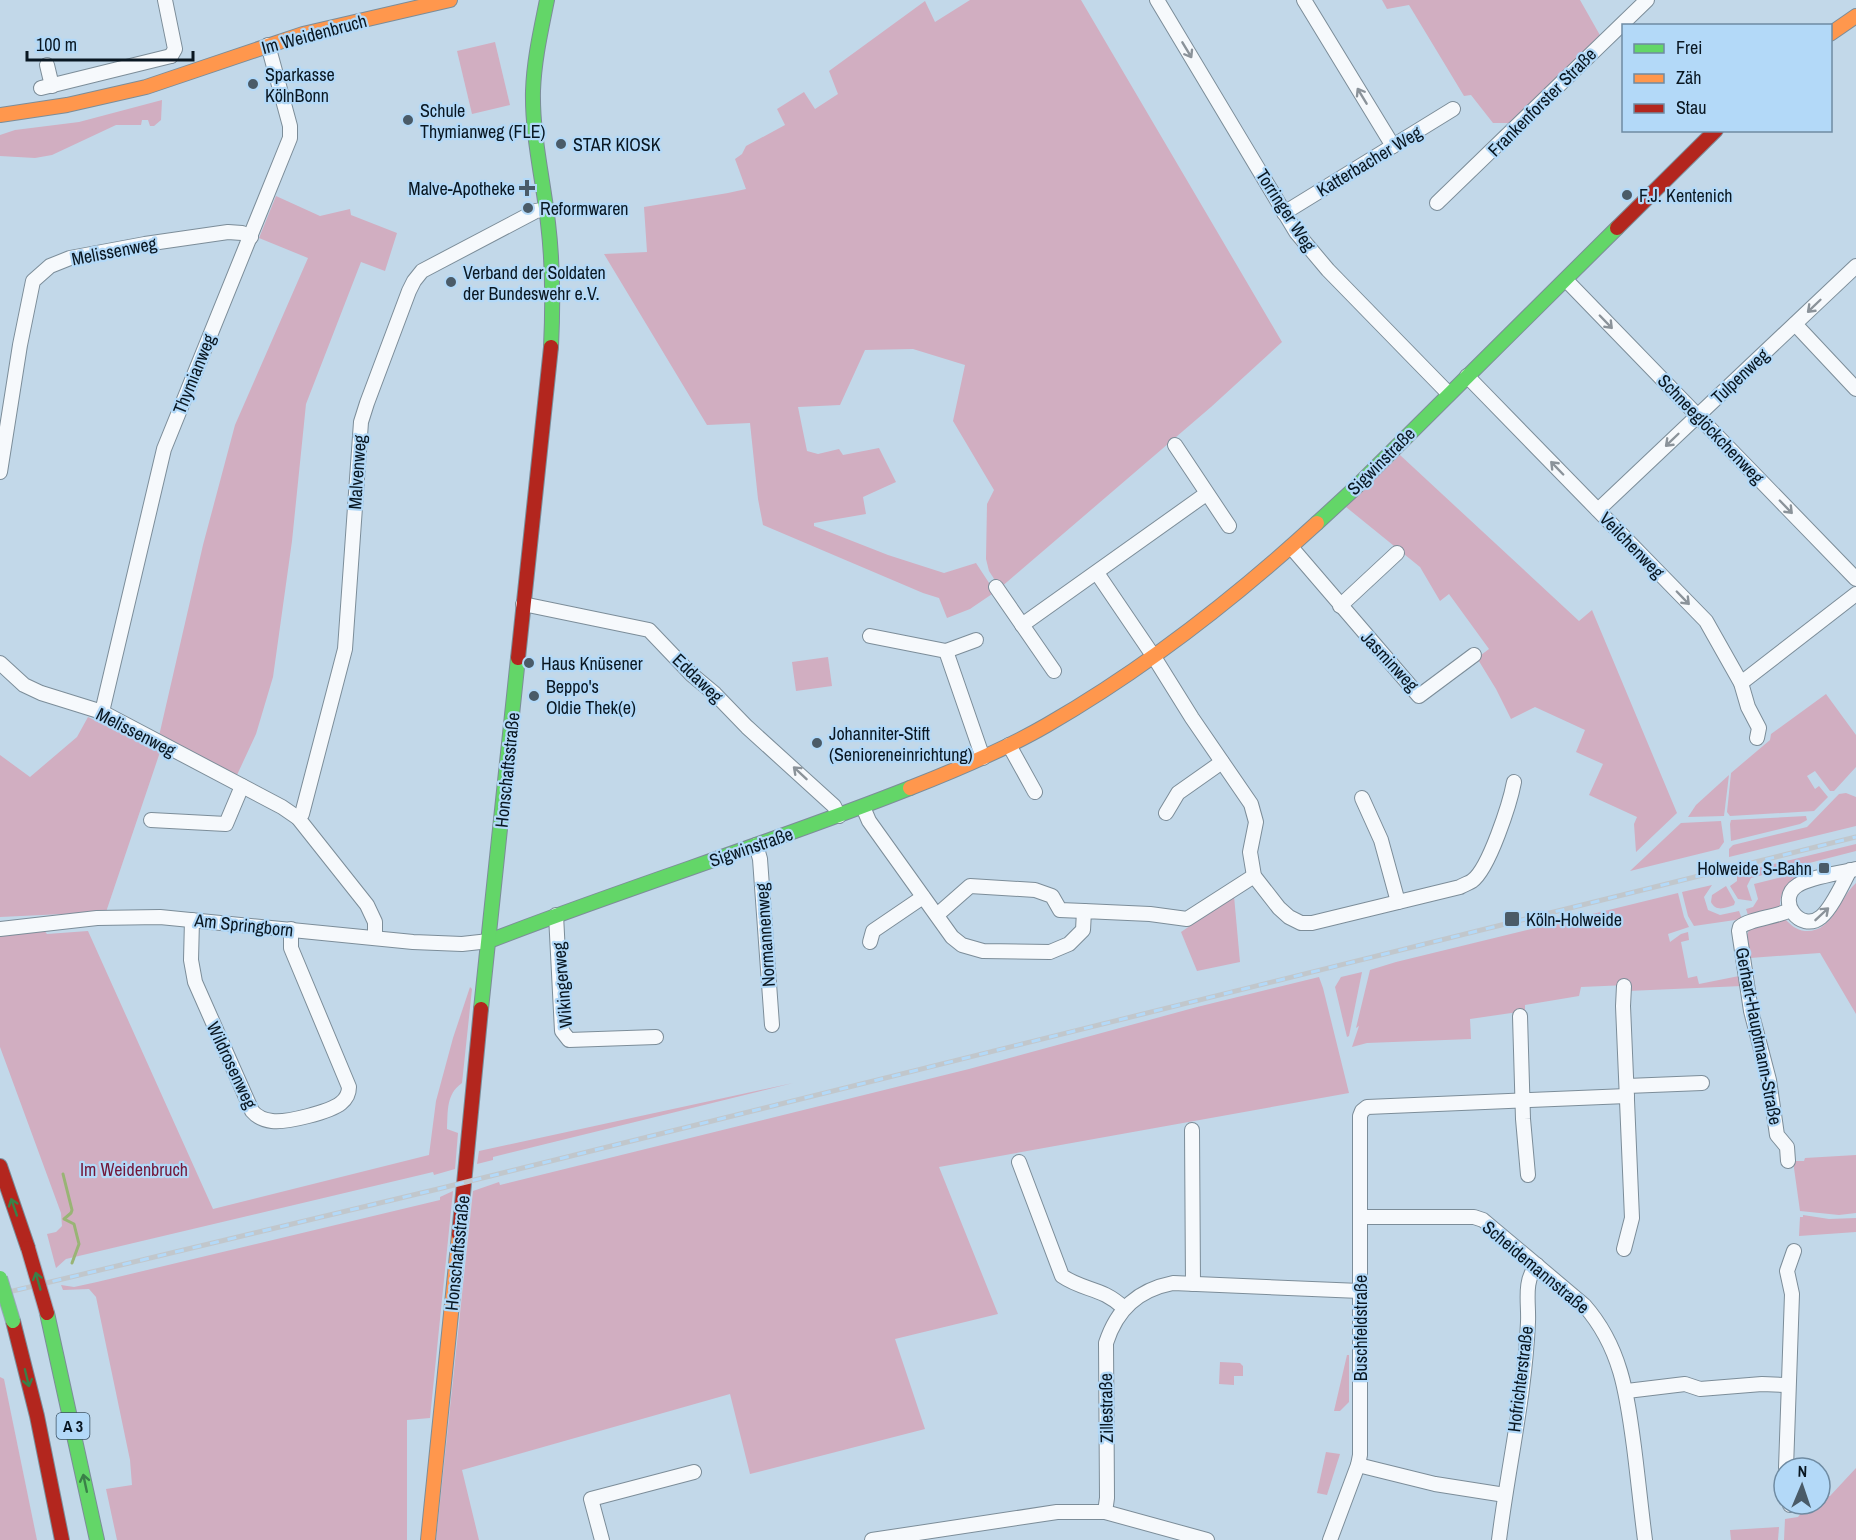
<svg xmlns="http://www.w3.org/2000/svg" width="1856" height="1540" font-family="'Archivo Narrow',sans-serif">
<rect width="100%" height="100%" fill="#c2d8e9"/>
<g fill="#d1aec1">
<polygon points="970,0 1081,0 1282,342 1211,407 1000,588 989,571 986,559 987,504 994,490 953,421 965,365 913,349 865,350 840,405 798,407 807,451 818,454 839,449 843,455 879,448 896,482 863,497 866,514 814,523 814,526 888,555 944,573 976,563 995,592 970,609 947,618 939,598 923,593 763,525 758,499 750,423 707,425 604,254 647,252 644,207 728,193 746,189 735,159 742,154 746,146 785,125 777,109 804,92 815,109 838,94 829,71 925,1 935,22"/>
<polygon points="1382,0 1580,0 1601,37 1509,123 1493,123 1471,95 1464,96 1409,5 1387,9"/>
<polygon points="495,42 510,105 472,114 457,51"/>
<polygon points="162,100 161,120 154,126 150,126 148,120 142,120 141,125 116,125 52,155 35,158 0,156 0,135 15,130 79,122"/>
<polygon points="276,196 320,216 350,209 351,215 397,233 385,271 361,262 306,404 292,541 273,677 256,734 237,775 159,736 203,545 235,425 308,258 259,238"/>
<polygon points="1400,455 1579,621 1592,610 1677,813 1636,852 1634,824 1637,817 1589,795 1603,764 1576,752 1585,730 1535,707 1511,719 1496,689 1477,658 1489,649 1449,594 1440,601 1420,567 1346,507"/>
<polygon points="828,657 832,686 796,691 792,662"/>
<polygon points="1826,694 1856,735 1856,767 1834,791 1830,791 1815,771 1807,776 1815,789 1819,786 1828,797 1814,811 1730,816 1727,812 1731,773 1770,740 1771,734"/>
<polygon points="88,717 160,752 106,912 0,917 0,755 30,777 77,737"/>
<polygon points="1729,775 1724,816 1688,817 1696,805"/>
<polygon points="1846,793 1856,797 1856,826 1729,857 1729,849 1733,845 1807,827 1839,794"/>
<polygon points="1806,816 1807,820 1800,824 1731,841 1730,824 1731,820"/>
<polygon points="1721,821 1724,842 1719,849 1630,871 1681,823"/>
<polygon points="1856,844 1856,851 1751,878 1747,886 1752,901 1738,899 1730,886 1737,881 1737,873"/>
<path d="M 1810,870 L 1811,873 C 1791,878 1779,887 1780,909 L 1749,918 L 1746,909 L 1753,907 L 1758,899 L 1754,884 Z"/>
<path d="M 1856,883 L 1856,1014 L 1820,953 L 1750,958 L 1746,937 L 1750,928 L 1785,919 C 1791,925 1796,930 1805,931 C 1833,933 1839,898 1856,883 Z"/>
<polygon points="1712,885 1704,897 1708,910 1720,915 1739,911 1742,919 1694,926 1688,916 1682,892"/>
<path d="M 1726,886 L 1735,902 L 1734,905 C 1725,908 1716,912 1711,902 L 1712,895 Z"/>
<polygon points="1678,893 1684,917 1689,927 1668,934 1670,942 1681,934 1688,932 1689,940 1681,942 1688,978 1697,976 1699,984 1739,976 1742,986 1628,991 1627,985 1581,987 1579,996 1525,1005 1525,1011 1470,1019 1471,1039 1367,1043 1352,1047 1359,1026 1356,1028 1370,970 1396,962"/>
<polygon points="1234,896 1240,962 1197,971 1181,932"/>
<path d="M 43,929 L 47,934 L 88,931 L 213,1209 L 429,1155 L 436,1101 L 453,1038 L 470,987 L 472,989 L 462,1083 C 446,1094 448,1111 447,1129 L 458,1133 L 455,1169 L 434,1175 L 433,1172 L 66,1259 L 56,1268 L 47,1234 L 56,1232 L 62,1226 L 61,1213 L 0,1047 L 0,935 Z"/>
<polygon points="1362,972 1349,1036 1347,1037 1335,987 1341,977"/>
<polygon points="1319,977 1323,988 1349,1093 939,1167 998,1314 895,1339 925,1429 750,1474 730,1394 462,1470 479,1540 436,1540 473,1191 499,1182 500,1185 969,1069 1197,1007"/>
<polygon points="793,1083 493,1157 493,1160 477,1164 479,1151"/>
<polygon points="1856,1155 1856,1213 1839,1215 1800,1211 1793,1161 1804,1161 1805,1158"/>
<polygon points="453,1191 430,1418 407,1420 407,1540 117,1540 106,1489 132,1485 130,1460 96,1297 89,1289 63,1290 61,1285 74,1287 97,1282 440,1200 440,1197"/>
<polygon points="1803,1215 1829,1219 1856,1218 1856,1232 1799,1236 1800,1217 1803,1217"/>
<polygon points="1347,1355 1349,1355 1349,1402 1340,1411 1334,1411"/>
<polygon points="1220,1362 1240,1363 1243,1366 1243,1376 1234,1376 1234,1385 1219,1384"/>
<polygon points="0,1377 4,1379 37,1540 0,1540"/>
<polygon points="1326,1452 1340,1454 1327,1495 1317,1493"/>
<polygon points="1856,1468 1856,1540 1784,1540 1785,1519 1798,1517 1802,1512 1804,1504 1820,1504 1820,1496 1830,1496"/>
<polygon points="1779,1527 1778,1540 1731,1540 1730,1530"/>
</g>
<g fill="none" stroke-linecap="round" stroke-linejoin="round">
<polyline stroke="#99b475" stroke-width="3" points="63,1174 72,1210 71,1213 64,1219 74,1224 79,1244 72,1263"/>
<g stroke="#7c8d99" stroke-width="16">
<g id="street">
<polyline points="165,0 175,49 171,56"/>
<polyline points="1157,0 1296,232 1328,270 1449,394"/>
<polyline points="1304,0 1393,146"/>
<polyline points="47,65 52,86"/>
<polyline points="41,88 171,56"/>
<polyline points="1437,203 1647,0"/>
<polyline points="1284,213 1453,109"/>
<polyline points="1566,280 1856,579"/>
<polyline points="1795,324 1856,389"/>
<polyline points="1467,376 1706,621 1741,683 1748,707 1759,728 1757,738"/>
<polyline points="1175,445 1229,526"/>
<polyline points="0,472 20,345 33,281 50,266 70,258 145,244 228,232 242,233 251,237"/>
<polyline points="1598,510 1856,266"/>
<polyline points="1291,547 1419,696 1474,655"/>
<path d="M 1097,573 L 1154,657 L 1192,718 L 1251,804 L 1256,822 L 1250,852 L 1254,876 L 1279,908 L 1289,917 L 1301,923 L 1312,923 L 1460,887 C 1463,885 1469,883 1472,881 C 1489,869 1510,803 1514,782"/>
<polyline points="996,587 1054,671"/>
<polyline points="523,604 649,630 691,674 715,694 747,727 834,806 839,816"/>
<polyline points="1340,606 1397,553"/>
<polyline points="1022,625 1206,494"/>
<polyline points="870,636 946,651 983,758"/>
<polyline points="946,651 976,640"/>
<polyline points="0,663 24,685 41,693 102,712 282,807 298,818 367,905 375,922 375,938"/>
<polyline points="1741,683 1856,594"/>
<polyline points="102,712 164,449 290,138 290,126 268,45"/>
<polyline points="1009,745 1035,792"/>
<polyline points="1362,798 1381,840 1398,902"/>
<polyline points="863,807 869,821 952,937 962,945 983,951 1050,952 1069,944 1083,930 1084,911 1150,914 1187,919 1254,876"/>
<polyline points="1166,813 1178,793 1222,762"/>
<polyline points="298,818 302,814 345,649 361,422 367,403 409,291 414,281 422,271 536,211 547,209"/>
<polyline points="151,820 226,824 242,786"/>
<polyline points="756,845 760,859 772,1025"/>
<path d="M 1850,870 C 1843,883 1832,908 1821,917 C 1800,934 1775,899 1798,885 C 1810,877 1841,873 1856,869"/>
<polyline points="556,915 562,1031 569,1040 656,1037"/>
<polyline points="937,915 970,886 1035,890 1052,896 1060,910 1084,911"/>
<path d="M 192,920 L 191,960 L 195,982 L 252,1111 C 257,1117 264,1120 272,1121 C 286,1123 330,1112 341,1103 C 346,1099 349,1094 349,1087 L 291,948 L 291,929"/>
<polyline points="0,929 97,918 160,917 413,942 462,944 489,941"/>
<polyline points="870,942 873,931 923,897"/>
<polyline points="1520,1016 1523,1119 1528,1175"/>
<polyline points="1627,1086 1702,1083"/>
<polyline points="1192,1130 1193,1284"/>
<path d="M 1788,1161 L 1787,1147 L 1777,1135 L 1769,1080 L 1751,1011 L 1739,931 L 1740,927 C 1749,919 1777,917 1790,910"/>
<path d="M 1019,1162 L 1062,1276 C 1084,1291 1102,1287 1124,1308"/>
<path d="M 1360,1217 L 1474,1217 L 1483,1220 L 1584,1305 C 1621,1347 1627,1394 1634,1447 C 1638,1478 1641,1509 1645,1540"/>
<polyline points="1624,1249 1632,1218 1623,1006 1624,986"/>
<polyline points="1627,1391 1685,1384 1700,1389 1762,1384 1787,1385"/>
<polyline points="1358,1465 1435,1484 1505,1495"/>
<polyline points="1786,1468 1792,1294 1787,1271 1794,1251"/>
<polyline points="1790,1504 1790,1505"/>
<path d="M 1105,1512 L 1107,1498 L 1106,1343 C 1117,1309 1138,1290 1173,1283 L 1360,1291"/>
<polyline points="602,1540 591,1499 694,1472"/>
<polyline points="872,1540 1057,1512 1105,1512 1207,1540"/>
<polyline points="1330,1540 1358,1465 1360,1455 1360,1116 1362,1111 1367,1107 1627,1096"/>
<path d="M 1499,1540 C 1508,1467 1525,1395 1528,1322 C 1529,1303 1523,1281 1537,1265"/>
</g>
</g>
<g stroke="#7c8d99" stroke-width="16">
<g id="fast">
<path d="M 547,0 C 541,30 534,60 533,91 C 532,135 543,179 548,223 C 553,264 553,306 551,347"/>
<polyline points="1317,523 1354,489 1617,228"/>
<path d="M 489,941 C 628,887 771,843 910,788"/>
<polyline points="481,1009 518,658"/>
<polyline points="47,1313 97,1540"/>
</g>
</g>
<g stroke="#7c8d99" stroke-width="16">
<g id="slow">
<polyline points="1830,34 1856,16"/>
<polyline points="0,115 67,105 146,87 303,34 450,0"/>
<path d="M 910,788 C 956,770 1004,750 1047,725 C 1144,669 1234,599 1317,523"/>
<polyline points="428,1540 459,1235"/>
</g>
</g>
<g stroke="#7c8d99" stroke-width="16">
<g id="jam">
<polyline points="1617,228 1716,130"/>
<polyline points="518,658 551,347"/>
<polyline points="0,1166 28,1248"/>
<polyline points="459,1235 481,1009"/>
<polyline points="13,1321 37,1416 62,1540"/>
</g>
</g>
<use href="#street" stroke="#f6f9fc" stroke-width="14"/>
<use href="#fast" stroke="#63d668" stroke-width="14"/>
<use href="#slow" stroke="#ff974d" stroke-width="14"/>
<use href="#jam" stroke="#b3261e" stroke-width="14"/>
<g stroke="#c1c7cc" stroke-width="5">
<polyline id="rail" points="0,1294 438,1189 1856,837"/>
</g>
<use href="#rail" stroke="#b3d9f8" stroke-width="3" stroke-dasharray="9" stroke-linecap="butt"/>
<g stroke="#95a7b6" stroke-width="16" stroke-linecap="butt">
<polyline id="fast-bridge" points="0,1278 13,1321"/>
</g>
<g stroke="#95a7b6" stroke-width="16" stroke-linecap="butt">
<polyline id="jam-bridge" points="28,1248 47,1313"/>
</g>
<use href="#fast-bridge" stroke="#63d668" stroke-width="14"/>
<use href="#jam-bridge" stroke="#b3261e" stroke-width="14"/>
</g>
<defs><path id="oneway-shaft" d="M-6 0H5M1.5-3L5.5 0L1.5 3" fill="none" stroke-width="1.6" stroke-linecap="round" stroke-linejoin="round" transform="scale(1.5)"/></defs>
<g stroke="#8b939a">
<use href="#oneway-shaft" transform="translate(1187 50) rotate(59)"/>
<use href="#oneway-shaft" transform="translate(1362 96) rotate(-121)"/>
<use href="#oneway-shaft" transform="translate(1814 306) rotate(136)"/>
<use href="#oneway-shaft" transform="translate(1606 322) rotate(46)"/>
<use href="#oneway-shaft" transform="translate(1672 440) rotate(136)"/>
<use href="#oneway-shaft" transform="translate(1557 468) rotate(-134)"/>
<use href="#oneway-shaft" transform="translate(1786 507) rotate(46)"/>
<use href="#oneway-shaft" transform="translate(1683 598) rotate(46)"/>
<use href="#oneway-shaft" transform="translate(800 773) rotate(-137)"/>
<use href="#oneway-shaft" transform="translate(1822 914) rotate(-43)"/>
</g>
<g stroke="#3a8048">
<use href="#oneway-shaft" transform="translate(14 1207) rotate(-109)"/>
<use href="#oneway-shaft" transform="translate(38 1281) rotate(-106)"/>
<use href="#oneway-shaft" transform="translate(27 1378) rotate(76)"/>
<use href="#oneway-shaft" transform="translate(85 1483) rotate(-102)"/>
</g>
<g fill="#4a5b68" stroke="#b3d9f8" stroke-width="2">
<circle cx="253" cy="84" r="6"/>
<circle cx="408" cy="120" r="6"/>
<circle cx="561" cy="144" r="6"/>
<path d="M524 179h6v6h6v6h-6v6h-6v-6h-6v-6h6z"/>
<circle cx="1627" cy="195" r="6"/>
<circle cx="528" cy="208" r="6"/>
<circle cx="451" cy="282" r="6"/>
<circle cx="529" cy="663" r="6"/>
<circle cx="534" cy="696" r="6"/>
<circle cx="817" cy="743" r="6"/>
<rect x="1818" y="862" width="12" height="12" rx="3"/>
<rect x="1504" y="911" width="16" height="16" rx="3"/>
</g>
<g text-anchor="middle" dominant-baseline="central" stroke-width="4.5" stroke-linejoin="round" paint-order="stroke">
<rect fill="#b3d9f8" stroke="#3c5162" stroke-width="1.5" x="56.5" y="1413" width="33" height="26" rx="4.5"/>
<g font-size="16" font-weight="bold" fill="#091722">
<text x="73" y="1426">A 3</text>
</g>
<g font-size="18" fill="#091722" stroke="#b3d9f8">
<text transform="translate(314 34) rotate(-15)">Im Weidenbruch</text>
<text transform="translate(1542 102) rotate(-45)">Frankenforster Straße</text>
<text transform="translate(1369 161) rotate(-31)">Katterbacher Weg</text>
<text transform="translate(1286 210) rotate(57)">Torringer Weg</text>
<text transform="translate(114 251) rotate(-11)">Melissenweg</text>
<text transform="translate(194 374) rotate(-68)">Thymianweg</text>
<text transform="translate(1740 376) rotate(-43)">Tulpenweg</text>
<text transform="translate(1711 429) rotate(46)">Schneeglöckchenweg</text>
<text transform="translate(1381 461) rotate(-45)">Sigwinstraße</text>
<text transform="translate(357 472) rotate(-86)">Malvenweg</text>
<text transform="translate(1632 545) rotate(46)">Veilchenweg</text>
<text transform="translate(1390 661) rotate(47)">Jasminweg</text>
<text transform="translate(698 678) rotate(44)">Eddaweg</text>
<text transform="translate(136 732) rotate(27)">Melissenweg</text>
<text transform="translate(507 770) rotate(-84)">Honschaftsstraße</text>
<text transform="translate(751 847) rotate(-19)">Sigwinstraße</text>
<text transform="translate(244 925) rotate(6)">Am Springborn</text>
<text transform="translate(765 935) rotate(-94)">Normannenweg</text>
<text transform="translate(562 985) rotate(-95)">Wikingerweg</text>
<text transform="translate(1759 1036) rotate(79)">Gerhart-Hauptmann-Straße</text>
<text transform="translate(232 1065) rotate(65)">Wildrosenweg</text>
<text transform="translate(457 1253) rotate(-84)">Honschaftsstraße</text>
<text transform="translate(1536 1267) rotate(40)">Scheidemannstraße</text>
<text transform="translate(1360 1328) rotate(-90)">Buschfeldstraße</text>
<text transform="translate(1520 1379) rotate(-83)">Hofrichterstraße</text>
<text transform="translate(1106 1408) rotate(-91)">Zillestraße</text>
</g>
<g font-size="18" fill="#091722" stroke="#b3d9f8" text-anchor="start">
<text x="265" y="74">Sparkasse<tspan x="265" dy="21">KölnBonn</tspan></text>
<text x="420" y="110">Schule<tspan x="420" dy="21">Thymianweg (FLE)</tspan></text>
<text x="573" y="144">STAR KIOSK</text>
<text x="515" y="188" text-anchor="end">Malve-Apotheke</text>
<text x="1639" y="195">F.J. Kentenich</text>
<text x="540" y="208">Reformwaren</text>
<text x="463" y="272">Verband der Soldaten<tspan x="463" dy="21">der Bundeswehr e.V.</tspan></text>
<text x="541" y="663">Haus Knüsener</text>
<text x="546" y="686">Beppo's<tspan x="546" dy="21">Oldie Thek(e)</tspan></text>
<text x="829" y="733">Johanniter-Stift<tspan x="829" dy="21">(Senioreneinrichtung)</tspan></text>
<text x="1812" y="868" text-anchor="end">Holweide S-Bahn</text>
<text x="1526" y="919">Köln-Holweide</text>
</g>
<g font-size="18" fill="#721739" stroke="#b3d9f8">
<text x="134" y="1169">Im Weidenbruch</text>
</g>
</g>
<rect x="1622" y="24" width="210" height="108" fill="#b3d9f8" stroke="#6f8ba2" stroke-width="1.5"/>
<rect x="1634" y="44" width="30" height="9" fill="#63d668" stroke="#6f8ba2" stroke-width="1.5"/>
<text x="1676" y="54" font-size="18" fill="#091722">Frei</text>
<rect x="1634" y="74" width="30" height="9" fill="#ff974d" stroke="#6f8ba2" stroke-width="1.5"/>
<text x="1676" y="84" font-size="18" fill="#091722">Zäh</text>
<rect x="1634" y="104" width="30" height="9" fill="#b3261e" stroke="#6f8ba2" stroke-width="1.5"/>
<text x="1676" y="114" font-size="18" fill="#091722">Stau</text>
<g transform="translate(1802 1486) rotate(2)"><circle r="28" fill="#b3d9f8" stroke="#6f8ba2" stroke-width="1.5"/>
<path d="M0-4.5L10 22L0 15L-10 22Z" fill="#4a5b68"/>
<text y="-9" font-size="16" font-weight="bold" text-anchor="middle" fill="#091722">N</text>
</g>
<path d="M27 51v9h166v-9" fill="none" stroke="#091722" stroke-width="3"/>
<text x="36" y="51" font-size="18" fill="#091722" stroke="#b3d9f8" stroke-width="4.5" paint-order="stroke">100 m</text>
</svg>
